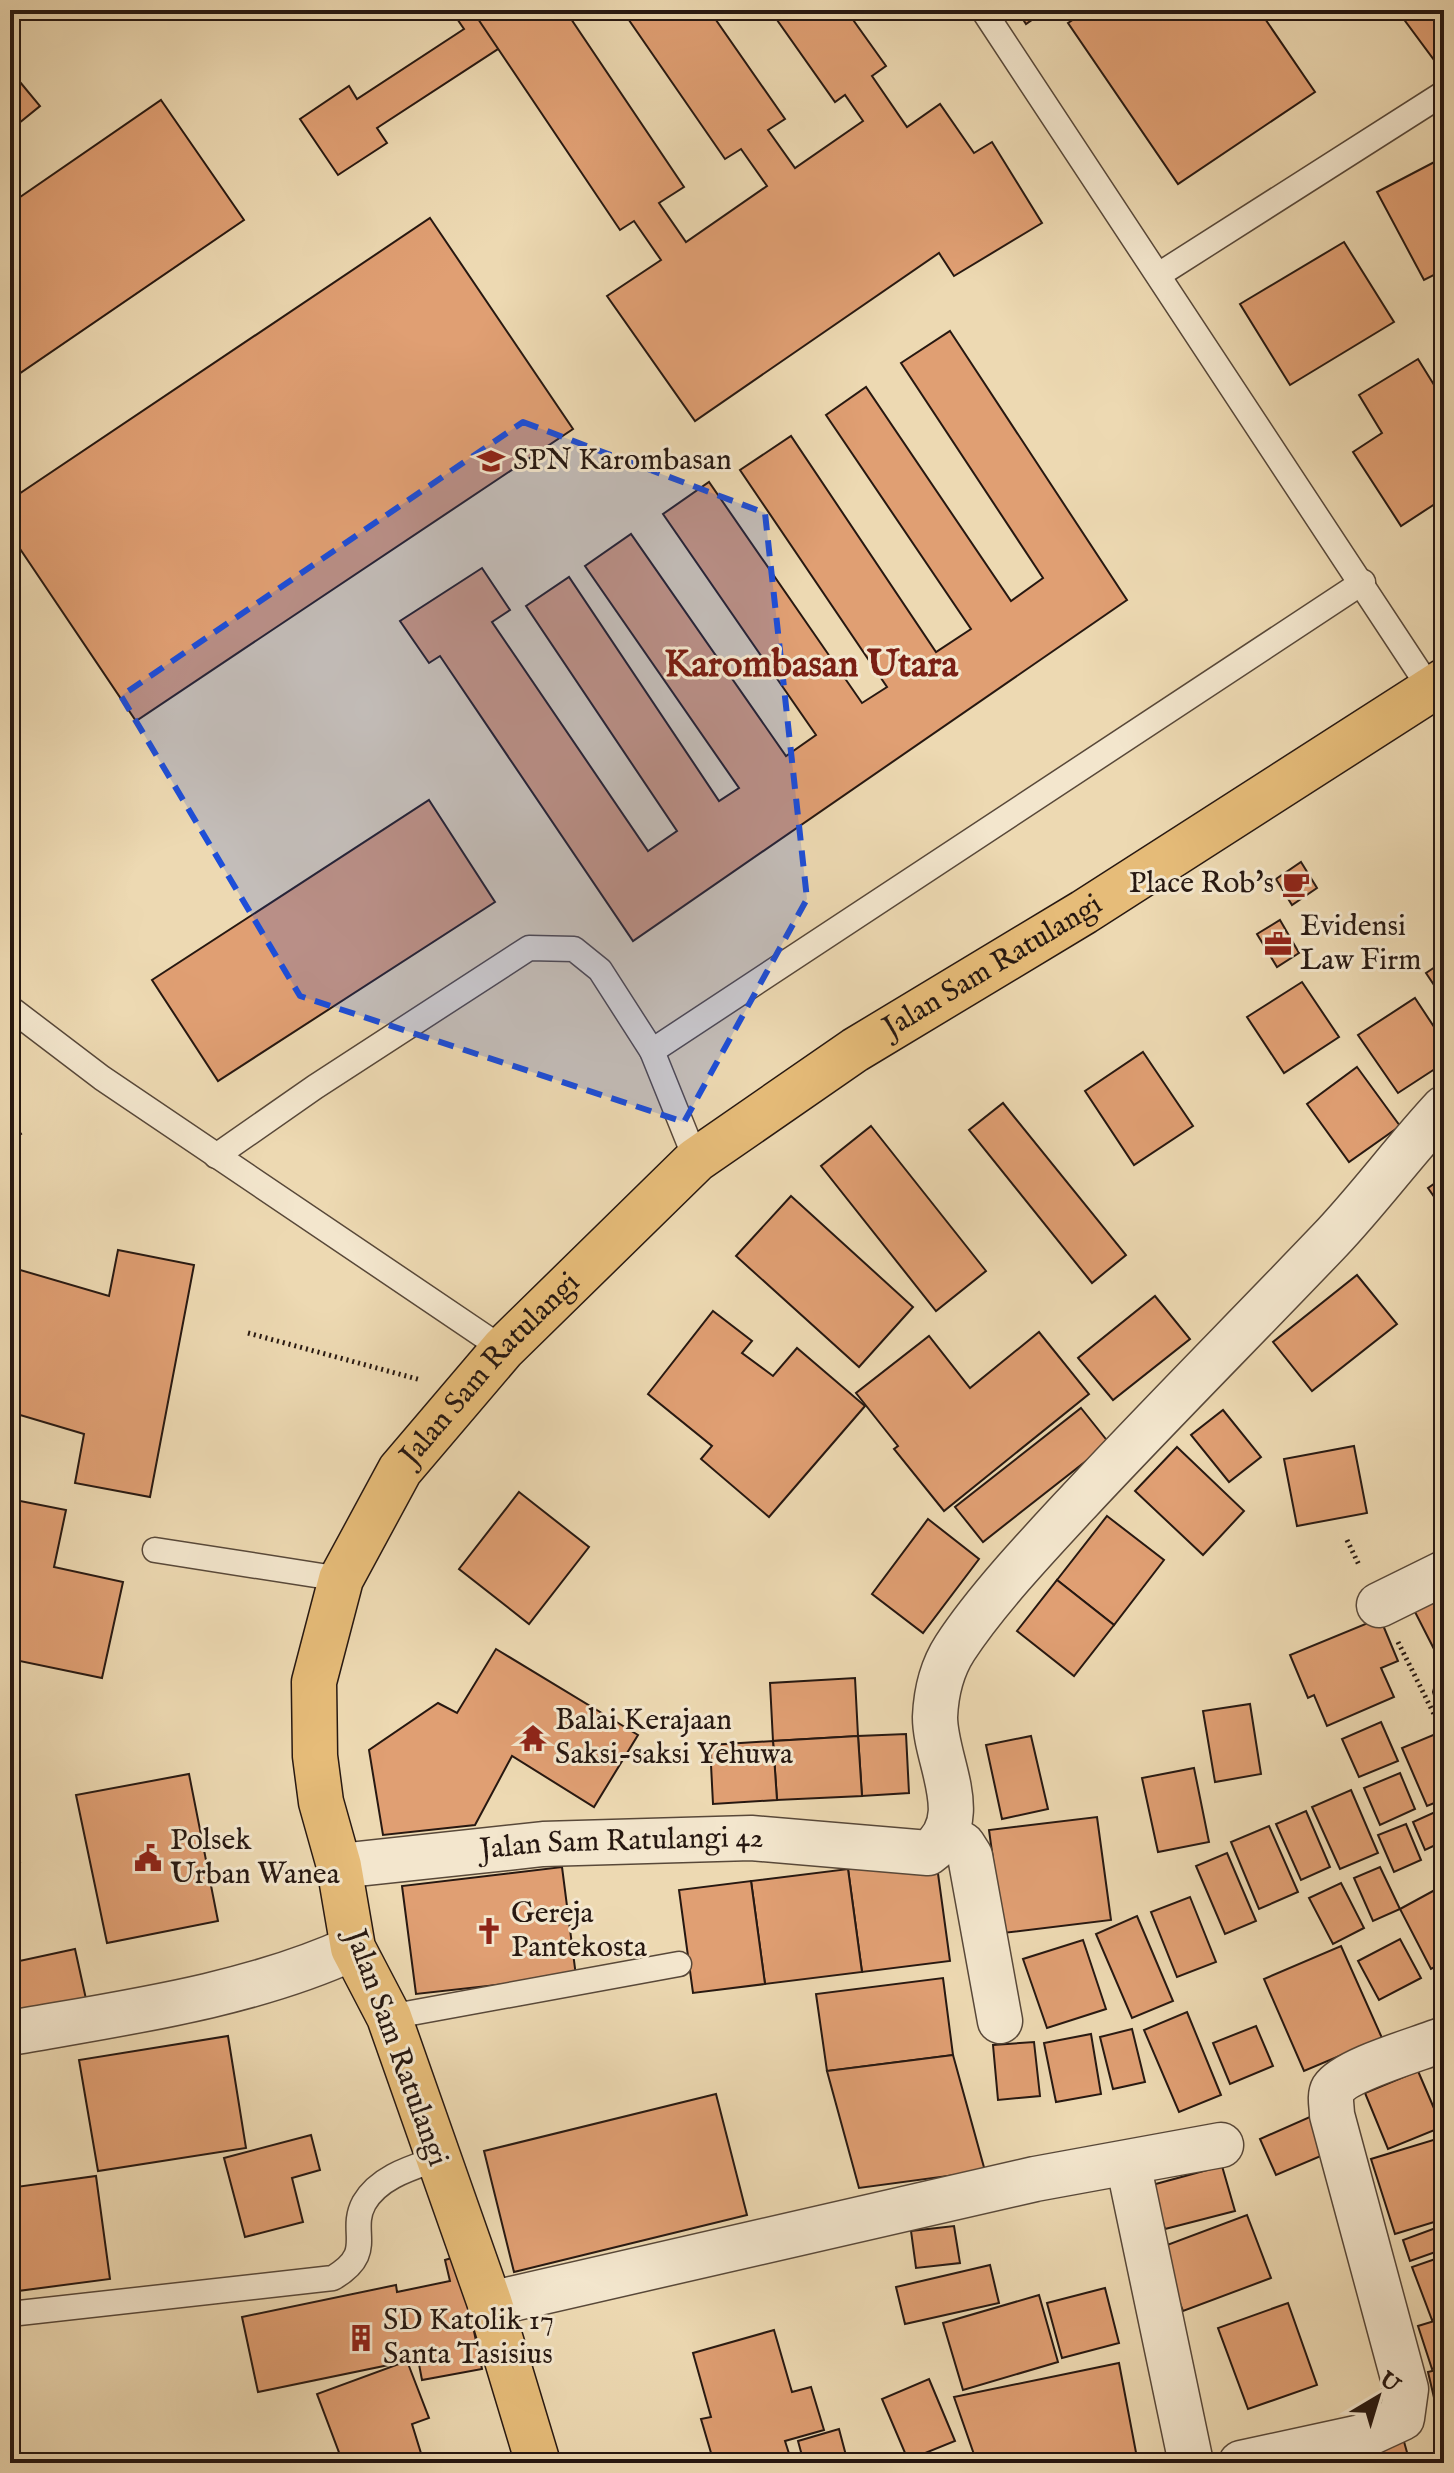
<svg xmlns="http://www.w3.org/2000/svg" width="1454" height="2473" font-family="'IM FELL English',serif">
<rect width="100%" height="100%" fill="#edd9b2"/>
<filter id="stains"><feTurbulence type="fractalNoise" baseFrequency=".0025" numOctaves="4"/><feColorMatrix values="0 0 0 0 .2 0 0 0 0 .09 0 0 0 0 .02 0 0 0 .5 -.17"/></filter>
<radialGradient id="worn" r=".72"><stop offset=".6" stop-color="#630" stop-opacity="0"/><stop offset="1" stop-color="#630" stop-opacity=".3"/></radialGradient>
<g fill="#e09f73" stroke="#271811" stroke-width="2">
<polygon points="451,10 525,10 535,25 377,128 387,143 338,175 300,119 349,86 357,99 464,29"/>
<polygon points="472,10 565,10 684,187 659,203 686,242 767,186 741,149 725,159 622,10 709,10 785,119 768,130 795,168 863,121 845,95 835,102 770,10 846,10 886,66 872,76 907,127 940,104 974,153 992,142 1042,223 954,276 939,253 695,421 607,296 661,260 634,221 620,230"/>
<polygon points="1017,10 1046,10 1026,24"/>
<polygon points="1088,10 1259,10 1315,92 1178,184 1068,23"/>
<polygon points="1397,10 1444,10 1444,65 1440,68"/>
<polygon points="15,76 40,106 13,128 10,81"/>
<polygon points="161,100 244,220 10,380 10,204"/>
<polygon points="1444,157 1444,270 1424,280 1377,192"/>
<polygon points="430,218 573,429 136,721 10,534 10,500"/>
<polygon points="1344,242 1394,322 1290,385 1240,304"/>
<polygon points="950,331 1127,600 633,941 440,656 429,663 400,621 482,568 510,610 492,622 648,851 677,831 526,606 569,577 719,801 739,788 585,566 631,534 786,756 816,735 663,514 709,482 862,703 887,687 740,470 791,436 936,652 971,629 826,415 866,387 1011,601 1043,578 901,363"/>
<polygon points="1418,359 1444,401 1444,488 1436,493 1441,500 1401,526 1353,452 1382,433 1359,395"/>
<polygon points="429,800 495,902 218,1081 152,980"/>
<polygon points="1301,862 1317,888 1292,905 1276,879"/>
<polygon points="1280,920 1299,953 1277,967 1257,934"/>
<polygon points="1444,961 1444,1000 1426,973"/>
<polygon points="1302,982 1339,1037 1284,1073 1247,1017"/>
<polygon points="1415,998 1444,1042 1444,1063 1398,1093 1358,1035"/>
<polygon points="1143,1052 1193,1126 1134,1165 1085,1091"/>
<polygon points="1357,1067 1400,1126 1349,1162 1307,1104"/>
<polygon points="1003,1103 1126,1255 1092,1283 969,1130"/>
<polygon points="10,1117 21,1134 10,1141"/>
<polygon points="871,1126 986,1271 936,1311 821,1166"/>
<polygon points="1444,1177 1444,1211 1428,1188"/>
<polygon points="791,1196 913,1307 859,1367 736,1256"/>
<polygon points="118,1250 194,1265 150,1497 75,1483 84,1434 10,1412 10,1267 109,1296"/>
<polygon points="1357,1275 1397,1324 1312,1391 1273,1342"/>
<polygon points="1155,1296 1190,1339 1113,1400 1078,1358"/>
<polygon points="713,1311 752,1341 742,1353 773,1376 797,1348 865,1406 769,1517 701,1459 712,1446 648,1394"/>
<polygon points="1039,1332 1089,1394 944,1511 894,1449 898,1446 856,1393 929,1336 970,1388"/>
<polygon points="1081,1408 1109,1443 983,1542 955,1507"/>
<polygon points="1223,1410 1261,1457 1229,1482 1191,1435"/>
<polygon points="1354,1446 1367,1513 1297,1526 1284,1459"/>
<polygon points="1177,1447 1244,1511 1203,1555 1135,1491"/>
<polygon points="519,1492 589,1547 529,1624 459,1569"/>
<polygon points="10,1499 66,1510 54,1567 123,1582 102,1678 10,1659"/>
<polygon points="1107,1516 1164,1560 1114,1625 1057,1580"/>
<polygon points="928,1519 979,1559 923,1633 872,1594"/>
<polygon points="1057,1580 1114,1625 1074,1676 1017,1631"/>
<polygon points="1444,1595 1444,1646 1435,1651 1414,1610"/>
<polygon points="1380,1618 1398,1661 1381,1668 1394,1697 1327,1726 1314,1695 1308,1698 1290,1655"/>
<polygon points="496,1649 638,1735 594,1807 512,1756 475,1825 383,1835 369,1750 438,1703 457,1713"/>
<polygon points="1444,1665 1444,1729 1433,1692 1440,1666"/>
<polygon points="855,1678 858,1736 773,1741 770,1683"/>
<polygon points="1250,1704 1261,1774 1215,1782 1203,1711"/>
<polygon points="1381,1722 1398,1761 1359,1777 1342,1739"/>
<polygon points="1438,1733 1444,1747 1444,1799 1427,1806 1402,1748"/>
<polygon points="906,1734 909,1793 862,1796 858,1736"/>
<polygon points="858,1736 862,1796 777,1800 773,1741"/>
<polygon points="1031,1736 1048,1809 1002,1819 986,1745"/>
<polygon points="773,1741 777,1800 713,1804 710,1745"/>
<polygon points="1194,1768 1209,1842 1158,1852 1142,1778"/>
<polygon points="1400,1773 1415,1809 1380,1825 1364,1788"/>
<polygon points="189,1774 218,1921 107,1943 76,1795"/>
<polygon points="1351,1790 1378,1853 1340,1869 1312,1807"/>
<polygon points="1444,1808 1444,1841 1425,1850 1413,1822"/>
<polygon points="1306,1811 1330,1867 1301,1880 1276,1824"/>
<polygon points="1097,1817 1111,1920 1003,1933 989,1830"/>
<polygon points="1406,1824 1421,1860 1394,1872 1378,1835"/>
<polygon points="10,1826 20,1862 10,1865"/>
<polygon points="1269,1826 1298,1892 1259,1909 1231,1842"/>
<polygon points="1227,1853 1256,1921 1225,1934 1196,1866"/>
<polygon points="936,1859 950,1961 862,1972 848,1869"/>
<polygon points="562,1867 576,1976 416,1994 402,1886"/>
<polygon points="1380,1867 1400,1909 1373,1921 1354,1878"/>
<polygon points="848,1869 862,1972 765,1984 751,1881"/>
<polygon points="751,1881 765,1984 693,1993 679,1890"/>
<polygon points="1341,1883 1364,1928 1333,1944 1309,1898"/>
<polygon points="1444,1885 1444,1962 1431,1969 1400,1909"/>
<polygon points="1190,1897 1216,1962 1177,1977 1151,1912"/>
<polygon points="1137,1916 1173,2001 1132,2018 1096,1934"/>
<polygon points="1400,1939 1421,1978 1379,2000 1358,1961"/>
<polygon points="1083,1940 1106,2009 1047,2028 1023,1959"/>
<polygon points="1341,1946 1382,2038 1304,2071 1264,1979"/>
<polygon points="75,1949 86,1999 10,2014 10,1963"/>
<polygon points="943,1978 953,2055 827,2071 816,1994"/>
<polygon points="1187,2012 1221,2095 1179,2112 1144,2030"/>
<polygon points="1256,2026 1273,2066 1230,2084 1213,2043"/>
<polygon points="1132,2029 1145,2082 1113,2089 1100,2037"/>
<polygon points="1091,2034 1101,2094 1056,2102 1044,2043"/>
<polygon points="228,2036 246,2148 98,2171 79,2060"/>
<polygon points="1034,2042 1040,2096 998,2100 993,2045"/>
<polygon points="953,2055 985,2171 859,2188 827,2071"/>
<polygon points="1418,2071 1442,2127 1388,2149 1365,2093"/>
<polygon points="716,2094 747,2215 514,2272 484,2151"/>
<polygon points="1312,2116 1328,2153 1276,2175 1260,2139"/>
<polygon points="311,2135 320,2170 292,2178 303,2222 245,2237 224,2158"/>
<polygon points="1443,2137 1444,2219 1395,2234 1371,2159"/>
<polygon points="1222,2166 1235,2211 1165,2229 1152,2185"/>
<polygon points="96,2176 110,2279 10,2292 10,2203 18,2202 16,2187"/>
<polygon points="1247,2215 1271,2278 1183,2311 1159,2248"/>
<polygon points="1444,2225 1444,2249 1410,2261 1403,2240"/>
<polygon points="954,2226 960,2263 916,2268 911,2231"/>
<polygon points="458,2256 482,2369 422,2380 418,2359 258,2392 242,2317 396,2285 397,2292 450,2281 445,2260"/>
<polygon points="1444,2256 1444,2316 1432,2320 1412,2267"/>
<polygon points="990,2265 999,2303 905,2324 896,2287"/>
<polygon points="1105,2288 1119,2343 1062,2358 1047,2303"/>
<polygon points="1039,2295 1058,2362 963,2390 943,2323"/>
<polygon points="1288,2303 1317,2385 1248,2409 1218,2328"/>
<polygon points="1444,2318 1444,2365 1432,2369 1418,2326"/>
<polygon points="774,2330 792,2392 811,2387 824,2430 785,2441 792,2463 714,2463 701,2419 711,2417 693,2353"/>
<polygon points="407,2361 429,2418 412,2424 424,2463 343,2463 317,2394"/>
<polygon points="1119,2363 1138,2463 977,2463 954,2397"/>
<polygon points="1444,2368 1444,2418 1439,2419 1428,2372"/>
<polygon points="929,2379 955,2441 908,2460 882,2399"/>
<polygon points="839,2429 848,2463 804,2463 798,2441"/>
<polygon points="1403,2438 1410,2463 1321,2463"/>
</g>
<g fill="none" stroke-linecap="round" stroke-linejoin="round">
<g stroke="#584839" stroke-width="27">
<g id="service">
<polyline points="983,10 1431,690"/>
<polyline points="1160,274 1444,93"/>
<polyline points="10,1008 102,1078 503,1349"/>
<polyline points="652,1051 1363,582"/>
<polyline points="216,1156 315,1087 529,948 574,949 600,970 652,1051 696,1160"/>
<polyline points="155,1550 341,1579"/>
<polyline points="389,2017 679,1964"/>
<path d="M 10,2314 L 333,2278 C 377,2252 348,2233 364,2203 C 379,2177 411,2168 437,2159"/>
</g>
</g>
<g stroke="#584839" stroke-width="47">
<g id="minor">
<polyline points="1379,1605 1444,1573"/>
<polyline points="947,1835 963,1845 970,1856 1000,2021"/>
<path id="s1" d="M 339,1866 L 543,1844 L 751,1838 L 928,1853 C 975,1820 935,1762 935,1717 C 936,1694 942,1668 955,1648 C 987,1599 1040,1543 1080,1500 C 1162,1412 1246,1328 1329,1241 C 1369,1199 1404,1151 1444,1108"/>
<path d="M 10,2033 C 123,2013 249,1996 353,1948"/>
<polyline points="1128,2163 1191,2463"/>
<polyline points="490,2304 1035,2179 1221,2145"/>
<path d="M 1241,2463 L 1361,2437 L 1402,2418 L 1406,2389 L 1332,2115 C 1332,2107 1329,2096 1333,2089 C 1346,2069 1420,2049 1444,2039"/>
</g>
</g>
<g stroke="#271811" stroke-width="47">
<g id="trunk">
<path id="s2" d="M 538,2463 L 490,2304 L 389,2017 L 353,1948 L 339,1866 L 321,1802 L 315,1756 L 314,1682 L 341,1579 L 400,1470 L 503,1349 L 696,1160 L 855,1050 L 1084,912 L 1444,681"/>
</g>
</g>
<g stroke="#271811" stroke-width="5" stroke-dasharray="2 4" stroke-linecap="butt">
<polyline points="248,1333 421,1380"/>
<polyline points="1347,1540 1359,1565"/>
<polyline points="1398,1642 1444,1734"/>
</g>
<use href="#service" stroke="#f3e6cd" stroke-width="24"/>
<use href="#minor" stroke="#f3e6cd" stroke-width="44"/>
<use href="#trunk" stroke="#e6bc79" stroke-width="44"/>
</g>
<path fill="#1d4ed8" fill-opacity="0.2" stroke="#1d4ed8" stroke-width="6" stroke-dasharray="16 10" stroke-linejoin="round" d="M 523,422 L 765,513 L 807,899 L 684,1122 L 300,996 L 121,696 Z"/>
<defs>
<g id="school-bare" transform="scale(2.16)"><path d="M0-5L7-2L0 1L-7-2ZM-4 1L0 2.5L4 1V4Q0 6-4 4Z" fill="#8f2418" stroke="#f3e6cd" stroke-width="2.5" paint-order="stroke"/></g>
<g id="cafe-bare" transform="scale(2.16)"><path d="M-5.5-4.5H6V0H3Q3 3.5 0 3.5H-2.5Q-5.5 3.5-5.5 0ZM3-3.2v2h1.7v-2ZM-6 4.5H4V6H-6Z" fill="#8f2418" stroke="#f3e6cd" stroke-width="2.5" paint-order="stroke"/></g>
<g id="office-bare" transform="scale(2.16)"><path d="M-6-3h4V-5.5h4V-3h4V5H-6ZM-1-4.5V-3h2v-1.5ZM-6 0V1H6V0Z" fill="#8f2418" stroke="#f3e6cd" stroke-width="2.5" paint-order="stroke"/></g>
<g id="temple-bare" transform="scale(2.16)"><path d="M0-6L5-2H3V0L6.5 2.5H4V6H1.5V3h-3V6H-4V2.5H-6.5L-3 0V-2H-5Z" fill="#8f2418" stroke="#f3e6cd" stroke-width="2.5" paint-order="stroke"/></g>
<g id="civic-bare" transform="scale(2.16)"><path d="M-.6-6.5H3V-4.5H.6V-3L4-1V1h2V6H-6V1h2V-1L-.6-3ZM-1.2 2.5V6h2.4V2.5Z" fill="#8f2418" stroke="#f3e6cd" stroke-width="2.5" paint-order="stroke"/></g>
<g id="church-bare" transform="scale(2.16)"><path d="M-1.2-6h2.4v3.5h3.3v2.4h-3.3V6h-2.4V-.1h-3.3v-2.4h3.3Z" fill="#8f2418" stroke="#f3e6cd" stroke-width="2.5" paint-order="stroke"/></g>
<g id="building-bare" transform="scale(2.16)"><path d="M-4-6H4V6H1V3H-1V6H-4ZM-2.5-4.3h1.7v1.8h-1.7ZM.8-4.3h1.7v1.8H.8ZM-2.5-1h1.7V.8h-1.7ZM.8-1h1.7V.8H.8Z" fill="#8f2418" stroke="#f3e6cd" stroke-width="2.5" paint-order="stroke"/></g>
</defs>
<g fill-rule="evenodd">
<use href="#school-bare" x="491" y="461"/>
<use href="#cafe-bare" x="1296" y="884"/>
<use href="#office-bare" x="1278" y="944"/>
<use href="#temple-bare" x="533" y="1738"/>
<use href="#civic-bare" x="148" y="1858"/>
<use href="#church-bare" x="489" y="1931"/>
<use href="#building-bare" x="361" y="2338"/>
</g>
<g text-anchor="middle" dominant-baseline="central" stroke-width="6" stroke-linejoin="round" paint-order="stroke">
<g font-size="30" fill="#271811" stroke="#f3e6cd" text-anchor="start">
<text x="513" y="461">SPN Karombasan</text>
<text x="1274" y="884" text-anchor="end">Place Rob's</text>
<text x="1300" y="927">Evidensi<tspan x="1300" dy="34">Law Firm</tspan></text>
<text x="555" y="1721">Balai Kerajaan<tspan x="555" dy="34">Saksi-saksi Yehuwa</tspan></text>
<text x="170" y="1841">Polsek<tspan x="170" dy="34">Urban Wanea</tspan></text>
<text x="511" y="1914">Gereja<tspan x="511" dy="34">Pantekosta</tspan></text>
<text x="383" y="2321">SD Katolik 17<tspan x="383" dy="34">Santa Tasisius</tspan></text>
</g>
<g font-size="30" fill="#271811" stroke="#f3e6cd">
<text stroke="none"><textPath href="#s2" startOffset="1832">Jalan Sam Ratulangi</textPath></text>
<text stroke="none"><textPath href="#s2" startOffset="1184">Jalan Sam Ratulangi</textPath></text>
<text stroke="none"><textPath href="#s1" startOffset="284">Jalan Sam Ratulangi 42</textPath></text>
<text transform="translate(396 2048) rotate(70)">Jalan Sam Ratulangi</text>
</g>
<g font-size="38" font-weight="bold" fill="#7a1f14" stroke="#f3e6cd">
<text x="811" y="666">Karombasan Utara</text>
</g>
</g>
<rect width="1454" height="2473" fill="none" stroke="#edd9b2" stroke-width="40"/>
<rect x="12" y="12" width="1430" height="2449" fill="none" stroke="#271811" stroke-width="4"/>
<rect x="20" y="20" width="1414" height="2433" fill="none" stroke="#271811" stroke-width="2"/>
<g transform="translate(1378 2397) rotate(38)" stroke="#f3e6cd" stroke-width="6" paint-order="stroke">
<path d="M0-6L14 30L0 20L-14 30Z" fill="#271811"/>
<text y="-12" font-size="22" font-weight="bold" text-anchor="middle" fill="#271811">U</text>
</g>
<rect width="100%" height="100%" filter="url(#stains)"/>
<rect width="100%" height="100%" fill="url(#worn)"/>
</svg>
